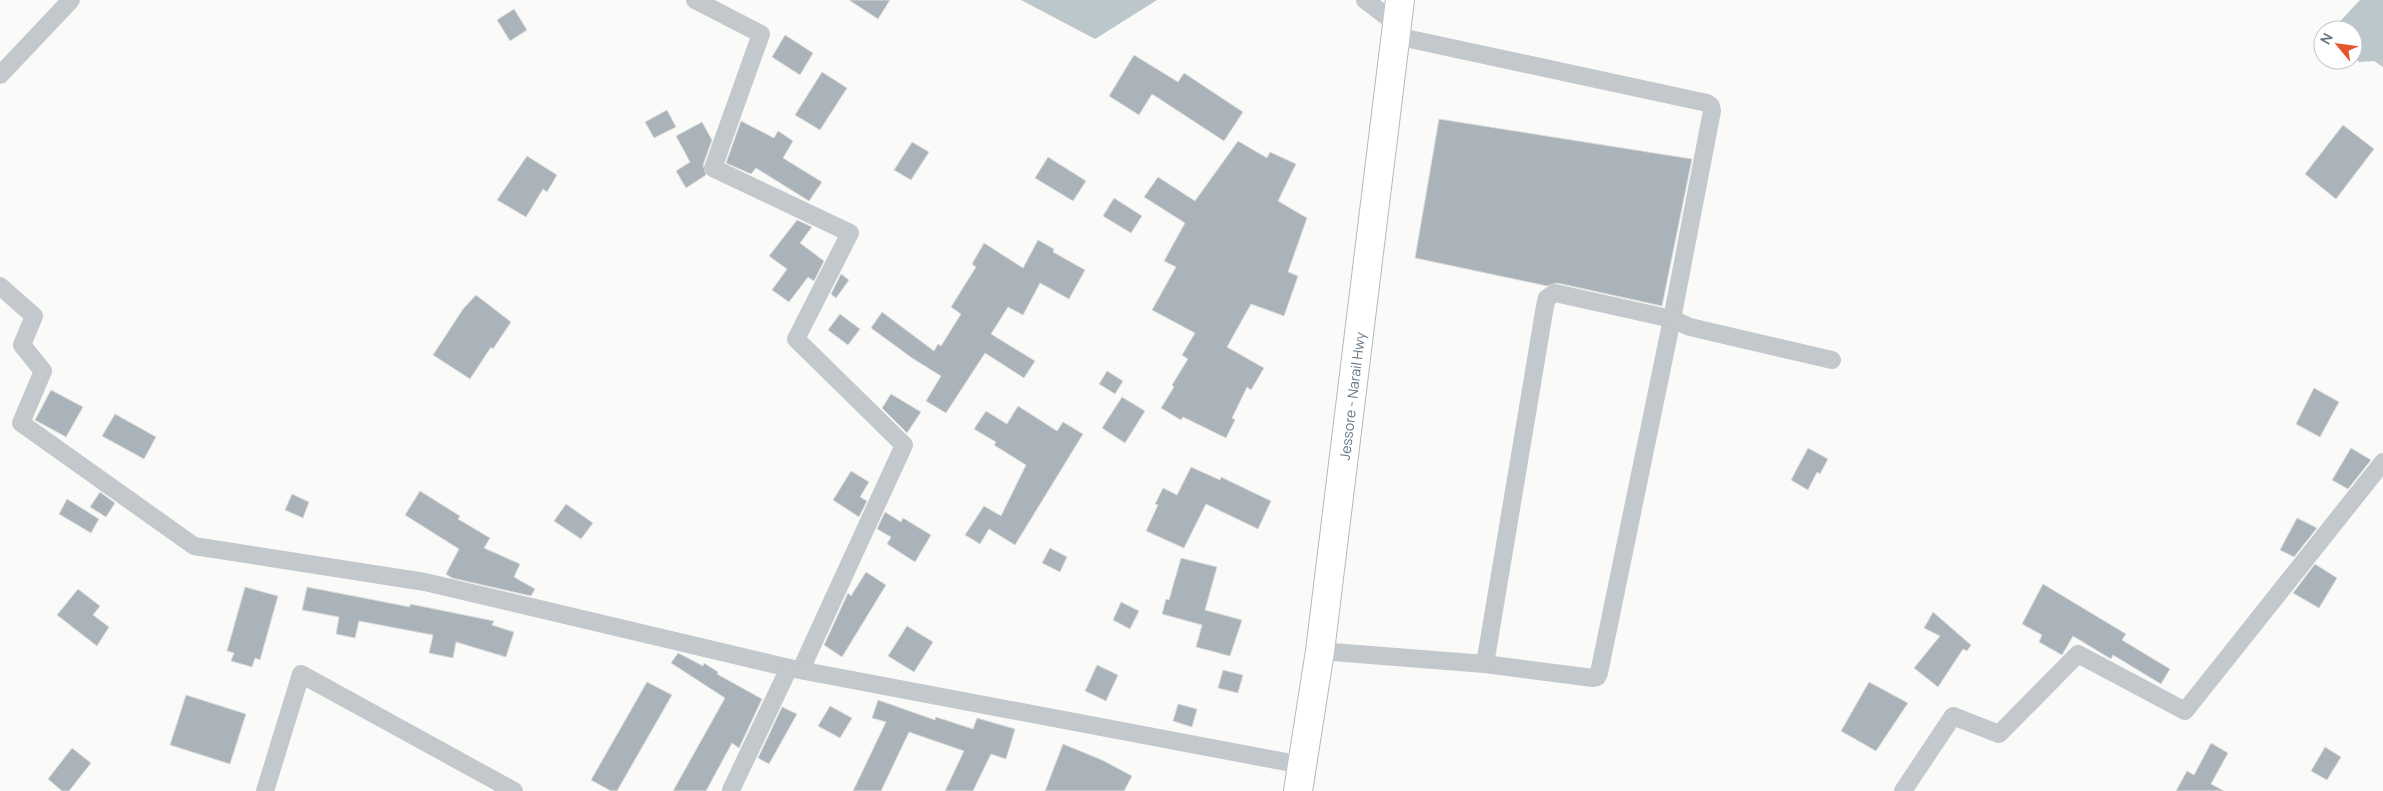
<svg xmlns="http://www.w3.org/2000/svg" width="2383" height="791" font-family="Manrope,sans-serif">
<rect width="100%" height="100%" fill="#fafaf8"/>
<g fill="#bbc7cb">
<polygon points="1021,0 1157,0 1095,39"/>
<polygon points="2360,0 2383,0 2383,67 2374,61 2359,62 2353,57 2353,30 2332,30"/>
</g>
<g fill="#aab3b9" stroke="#dcdcda">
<polygon points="849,0 890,0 878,19"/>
<polygon points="514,9 527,30 510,41 497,20"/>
<polygon points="785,35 813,53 800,75 772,57"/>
<polygon points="1134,55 1178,82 1184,73 1243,112 1224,141 1152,94 1139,115 1109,96"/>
<polygon points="822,72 847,88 820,130 795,115"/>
<polygon points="667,110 676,127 654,138 645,122"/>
<polygon points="1439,119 1692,159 1662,306 1557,283 1547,286 1415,258"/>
<polygon points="741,121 774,138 778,131 793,141 783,158 822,182 809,201 756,168 751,174 726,163"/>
<polygon points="702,122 712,140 703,165 706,175 686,188 676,171 690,162 676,136"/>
<polygon points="2343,125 2374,149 2336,199 2305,174"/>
<polygon points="1238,141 1267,158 1270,152 1296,164 1278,201 1307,218 1288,272 1298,276 1284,316 1251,304 1227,347 1264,368 1251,390 1247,387 1232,418 1235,420 1226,438 1183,417 1181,420 1161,408 1174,387 1172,385 1188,359 1182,355 1195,333 1152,310 1176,267 1164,261 1185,223 1144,197 1158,177 1195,201"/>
<polygon points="912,142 929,152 911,180 894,170"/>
<polygon points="527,156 557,175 547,192 543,189 526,217 497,200"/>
<polygon points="1048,157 1086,181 1073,201 1035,178"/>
<polygon points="1114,198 1142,216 1131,233 1103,216"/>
<polygon points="797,220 812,227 800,243 824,261 814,281 808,277 789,302 772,290 787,269 769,256"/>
<polygon points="1038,240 1054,249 1053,252 1085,270 1069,299 1040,283 1023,315 1008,307 991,334 1035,361 1024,378 985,353 946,413 926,401 941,376 912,358 871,328 882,312 934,351 938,344 941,346 961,314 951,307 976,267 972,264 984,243 1023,268"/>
<polygon points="841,274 849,280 836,298 831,294"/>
<polygon points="476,295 511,322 493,349 491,347 470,379 433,355 463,309"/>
<polygon points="840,314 860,329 848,345 828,330"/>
<polygon points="1107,371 1123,381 1115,394 1099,384"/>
<polygon points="2314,388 2339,402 2320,437 2296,424"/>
<polygon points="51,390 83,407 66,437 35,420"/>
<polygon points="891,394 921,412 907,433 882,408"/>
<polygon points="1122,397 1145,411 1125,443 1102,428"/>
<polygon points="1018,406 1057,431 1063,422 1083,434 1015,545 989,529 980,544 965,535 984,506 1001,516 1026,465 994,445 996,442 974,429 986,411 1007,424"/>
<polygon points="115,414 156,437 144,459 102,436"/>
<polygon points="1808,448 1828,459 1820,474 1817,472 1808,490 1791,480"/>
<polygon points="2351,448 2371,460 2348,489 2332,480"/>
<polygon points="1191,467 1220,480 1221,477 1271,501 1258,529 1206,504 1184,548 1146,531 1158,505 1155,504 1163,488 1177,495"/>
<polygon points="851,471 869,482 860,497 867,501 859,517 833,500"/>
<polygon points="420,491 460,516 458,519 490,538 484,548 520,564 514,577 535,589 531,596 452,578 446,574 459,549 405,515"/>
<polygon points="100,492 115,503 106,517 90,507"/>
<polygon points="292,494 309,502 303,518 285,510"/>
<polygon points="67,499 99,519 91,533 59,514"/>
<polygon points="566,504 593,523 581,539 554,521"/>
<polygon points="885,512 901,522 903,518 931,535 915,562 887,544 891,537 877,529"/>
<polygon points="2297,518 2317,528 2294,557 2280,550"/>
<polygon points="1050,548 1067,557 1060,572 1042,563"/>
<polygon points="1181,558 1217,567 1205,610 1242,620 1230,656 1196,647 1202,625 1162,614 1166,599 1169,600"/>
<polygon points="2315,564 2337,578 2319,608 2293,593"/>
<polygon points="866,572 886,585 842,657 824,645 848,593 851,596"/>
<polygon points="2043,584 2126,634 2122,640 2170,669 2161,684 2113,655 2111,659 2073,636 2062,655 2039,642 2042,635 2022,624"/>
<polygon points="245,587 278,596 260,660 255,658 252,667 231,661 234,653 227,651"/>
<polygon points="307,587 410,607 410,604 494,621 492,625 514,632 506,657 456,642 453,658 429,653 433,635 359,621 355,638 336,634 339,617 302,610"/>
<polygon points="78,589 100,606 93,615 109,627 97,646 57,615"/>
<polygon points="1121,602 1139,611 1130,629 1113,620"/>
<polygon points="1933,612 1971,645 1967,651 1963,649 1938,687 1914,668 1940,636 1924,628"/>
<polygon points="907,626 933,642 914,672 888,656"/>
<polygon points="678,653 703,666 704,663 718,672 717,674 762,699 739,748 732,743 706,791 673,791 725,698 671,663"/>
<polygon points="1097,665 1118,675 1106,701 1085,691"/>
<polygon points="1223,670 1243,675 1238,693 1218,688"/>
<polygon points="647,682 672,695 617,791 611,791 591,780"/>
<polygon points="1869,682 1908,703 1876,751 1841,731"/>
<polygon points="186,695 246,714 230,764 170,745"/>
<polygon points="878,700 935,720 936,717 973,729 977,718 1015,729 1006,759 991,754 973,791 945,791 964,751 909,732 881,791 853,791 886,722 872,718"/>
<polygon points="1178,704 1197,709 1192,727 1173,721"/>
<polygon points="830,706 852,718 840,738 818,726"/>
<polygon points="782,707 797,714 769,764 758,758"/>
<polygon points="2211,743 2228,753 2211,784 2224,791 2176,791 2187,771 2194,775"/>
<polygon points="1063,744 1102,760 1132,776 1124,791 1045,791"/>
<polygon points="2325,747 2341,757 2327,780 2311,771"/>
<polygon points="72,748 91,763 69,791 62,791 48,779"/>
</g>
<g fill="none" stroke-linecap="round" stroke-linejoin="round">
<g stroke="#b4b9bd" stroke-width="30">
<polyline id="trunk" points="1298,791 1320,651 1400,0"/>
</g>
<g stroke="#c3c8cc" stroke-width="18">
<polyline points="695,0 761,34 713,168 850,233 796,339 904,445 803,665"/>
<polyline points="1365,0 1398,25"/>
<polyline points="1396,36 1707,103 1711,106 1712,111 1672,319 1599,673 1597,677 1593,678 1485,664"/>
<polyline points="0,75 71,0"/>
<polyline points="0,286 34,316 22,345 43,371 21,423 194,546 425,582 789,668 1302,765"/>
<polyline points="1320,651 1485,664 1545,306 1547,298 1555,293 1672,319 1690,327 1832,360"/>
<polyline points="731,790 789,668"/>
<polyline points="265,791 301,674 514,791"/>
<polyline points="1903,791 1953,716 1999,734 2078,654 2185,711 2383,462"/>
</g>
<use href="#trunk" stroke="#fff" stroke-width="28"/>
</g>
<g text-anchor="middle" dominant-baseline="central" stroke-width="5" stroke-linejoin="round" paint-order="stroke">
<g font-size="14" fill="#657683" stroke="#fff">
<text transform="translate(1352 396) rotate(-83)">Jessore - Narail Hwy</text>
</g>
</g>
<g transform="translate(2338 45) rotate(299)"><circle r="24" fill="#ffffff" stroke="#c1c8cd"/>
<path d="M0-4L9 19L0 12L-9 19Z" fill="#e4572e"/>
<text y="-8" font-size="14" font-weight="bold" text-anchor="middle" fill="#657683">N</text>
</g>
</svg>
